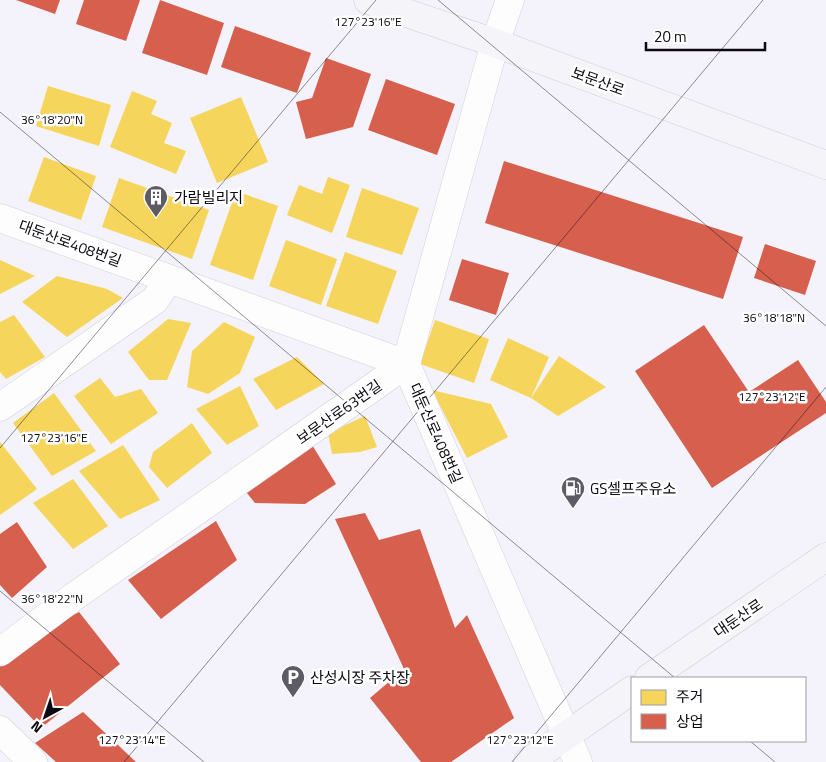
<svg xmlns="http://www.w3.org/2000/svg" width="826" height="762" font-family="'Titillium Web','Noto Sans KR',sans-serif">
<rect width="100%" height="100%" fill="#f4f2fb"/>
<g fill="#f6d55c">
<polygon points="48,86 111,105 99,146 36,126"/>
<polygon points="132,91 157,101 151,114 172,123 164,143 186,151 176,174 110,147"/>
<polygon points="241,97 268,162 217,183 190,118"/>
<polygon points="44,157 96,176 81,220 28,201"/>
<polygon points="328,177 350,185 332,233 287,215 299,185 322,194"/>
<polygon points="119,178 209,210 192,259 102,227"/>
<polygon points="362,188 419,208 402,255 346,237"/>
<polygon points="236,191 278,206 253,280 210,265"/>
<polygon points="286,240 337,259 321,305 269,286"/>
<polygon points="345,252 397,271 378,324 326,306"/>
<polygon points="0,260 35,276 0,294"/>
<polygon points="57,276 107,289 123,298 67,337 22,302"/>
<polygon points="14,315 45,357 6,379 0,372 0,322"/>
<polygon points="168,319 191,323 167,380 149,380 128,352"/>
<polygon points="435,320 489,339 474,383 420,364"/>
<polygon points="224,322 255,337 240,373 208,394 187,387 192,351"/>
<polygon points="508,338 549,357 531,398 559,356 606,387 558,416 531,398 490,380"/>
<polygon points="297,357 324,384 276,410 253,379"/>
<polygon points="100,378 115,397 141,389 158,413 111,444 74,396"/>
<polygon points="240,386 259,426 227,445 196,409"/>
<polygon points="432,390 491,404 508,437 467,458"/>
<polygon points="54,393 96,451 52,476 13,423"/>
<polygon points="365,416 377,447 360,452 332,454 328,433"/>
<polygon points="192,423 212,453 167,488 149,467 153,452"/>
<polygon points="0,442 37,489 0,515"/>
<polygon points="123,445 160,500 120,519 79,471"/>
<polygon points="73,479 108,526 73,549 33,503"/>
</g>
<g fill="#d6604d">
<polygon points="16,0 60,0 55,14"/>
<polygon points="84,0 140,0 126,41 76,24"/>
<polygon points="160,0 224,23 207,75 142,53"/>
<polygon points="235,26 311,53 297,93 221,67"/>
<polygon points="326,58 371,74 353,127 306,139 296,102 312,98"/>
<polygon points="386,79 455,104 437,155 368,130"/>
<polygon points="504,161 743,237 723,299 485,223"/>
<polygon points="765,244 816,261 805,295 754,278"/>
<polygon points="462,259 509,273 496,315 449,300"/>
<polygon points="704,325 749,392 798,360 826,402 826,413 712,488 635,371"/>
<polygon points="306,435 336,484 305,504 255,503 238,482"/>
<polygon points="365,513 379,540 420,529 455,628 467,615 514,718 451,762 421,762 370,698 404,669 335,519"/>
<polygon points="216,521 237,560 161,619 128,580"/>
<polygon points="17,522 47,567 12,598 0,585 0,534"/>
<polygon points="79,612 120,664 41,728 0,685 0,655"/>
<polygon points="83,712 136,762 56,762 35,743"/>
</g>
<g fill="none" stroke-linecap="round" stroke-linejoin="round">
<g stroke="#d2d0d9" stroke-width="29">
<g id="minor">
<polyline points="0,218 406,364 578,762"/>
<polyline points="0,407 155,300 169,279"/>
<polyline points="0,652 72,598 406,364 495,43 510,0"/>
<polyline points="0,730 33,762"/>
</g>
</g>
<g stroke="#cfced3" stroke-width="29">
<g id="major">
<polyline points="368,0 495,43 826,165"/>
<polyline points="649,678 826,557"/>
<polyline points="528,762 632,690"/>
</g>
</g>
<use href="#minor" stroke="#fdfdfe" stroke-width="28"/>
<use href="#major" stroke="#f5f4f8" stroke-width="28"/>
</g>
<path fill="none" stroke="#0c0912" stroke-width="1" stroke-opacity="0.45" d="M 438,0 L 826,326M 0,112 L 675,678M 0,448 L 376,0M 0,591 L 204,762M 750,741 L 775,762M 124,762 L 763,0M 512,762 L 826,387"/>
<defs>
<g id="building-pin" transform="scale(1.25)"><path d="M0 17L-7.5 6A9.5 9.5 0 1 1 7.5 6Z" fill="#5d5b64" stroke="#fff"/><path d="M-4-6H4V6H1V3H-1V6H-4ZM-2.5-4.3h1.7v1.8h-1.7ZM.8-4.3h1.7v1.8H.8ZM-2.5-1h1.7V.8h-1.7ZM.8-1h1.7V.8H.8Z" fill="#fff"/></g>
<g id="fuel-pin" transform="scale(1.25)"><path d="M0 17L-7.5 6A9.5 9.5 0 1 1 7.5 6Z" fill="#5d5b64" stroke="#fff"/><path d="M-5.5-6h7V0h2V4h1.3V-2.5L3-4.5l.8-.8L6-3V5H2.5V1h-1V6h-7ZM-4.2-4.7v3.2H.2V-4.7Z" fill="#fff"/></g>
<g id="parking-pin" transform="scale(1.25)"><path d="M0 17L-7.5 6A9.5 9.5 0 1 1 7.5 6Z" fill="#5d5b64" stroke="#fff"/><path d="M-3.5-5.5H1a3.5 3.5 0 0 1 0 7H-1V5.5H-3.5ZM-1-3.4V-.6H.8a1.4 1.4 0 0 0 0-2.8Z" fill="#fff"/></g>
</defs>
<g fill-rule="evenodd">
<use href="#building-pin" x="156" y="197"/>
<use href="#fuel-pin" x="573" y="488"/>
<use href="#parking-pin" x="293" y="677"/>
</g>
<g text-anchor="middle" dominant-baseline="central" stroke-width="5" stroke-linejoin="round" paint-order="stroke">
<g font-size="15" fill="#0c0912" stroke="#fff">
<text transform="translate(598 81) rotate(20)">보문산로</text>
<text transform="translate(70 243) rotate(20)">대둔산로408번길</text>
<text transform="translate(339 412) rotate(-35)">보문산로63번길</text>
<text transform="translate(436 433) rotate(66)">대둔산로408번길</text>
<text transform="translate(738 618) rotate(-34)">대둔산로</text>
</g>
<g font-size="15" fill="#0c0912" stroke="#fff" text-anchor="start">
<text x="174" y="197">가람빌리지</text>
<text x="590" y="488">GS셀프주유소</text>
<text x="310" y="677">산성시장 주차장</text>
</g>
</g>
<g font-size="12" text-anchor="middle" fill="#0c0912" stroke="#fff" stroke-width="5" stroke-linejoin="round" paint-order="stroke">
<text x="368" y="26">127°23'16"E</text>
<text x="52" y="124">36°18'20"N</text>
<text x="774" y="322">36°18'18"N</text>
<text x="772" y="401">127°23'12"E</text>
<text x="54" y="442">127°23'16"E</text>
<text x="52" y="603">36°18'22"N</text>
<text x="132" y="744">127°23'14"E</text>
<text x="520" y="744">127°23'12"E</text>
</g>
<rect x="631" y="677" width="175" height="65" fill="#ffffff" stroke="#9e9da0"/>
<rect x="641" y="690" width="25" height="15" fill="#f6d55c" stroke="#9e9da0"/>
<text x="676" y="702" font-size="15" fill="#0c0912">주거</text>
<rect x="641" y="714" width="25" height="15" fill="#d6604d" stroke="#9e9da0"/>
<text x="676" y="727" font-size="15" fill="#0c0912">상업</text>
<g transform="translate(45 717) rotate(220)" stroke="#ffffff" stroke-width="4" paint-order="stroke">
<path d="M0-4L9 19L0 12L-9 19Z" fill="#0c0912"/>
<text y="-8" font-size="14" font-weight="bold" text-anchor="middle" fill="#0c0912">N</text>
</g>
<path d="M646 42v8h119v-8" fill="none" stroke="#0c0912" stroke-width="2.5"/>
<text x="654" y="42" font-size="15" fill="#0c0912" stroke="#ffffff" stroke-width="4" paint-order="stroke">20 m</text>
</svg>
